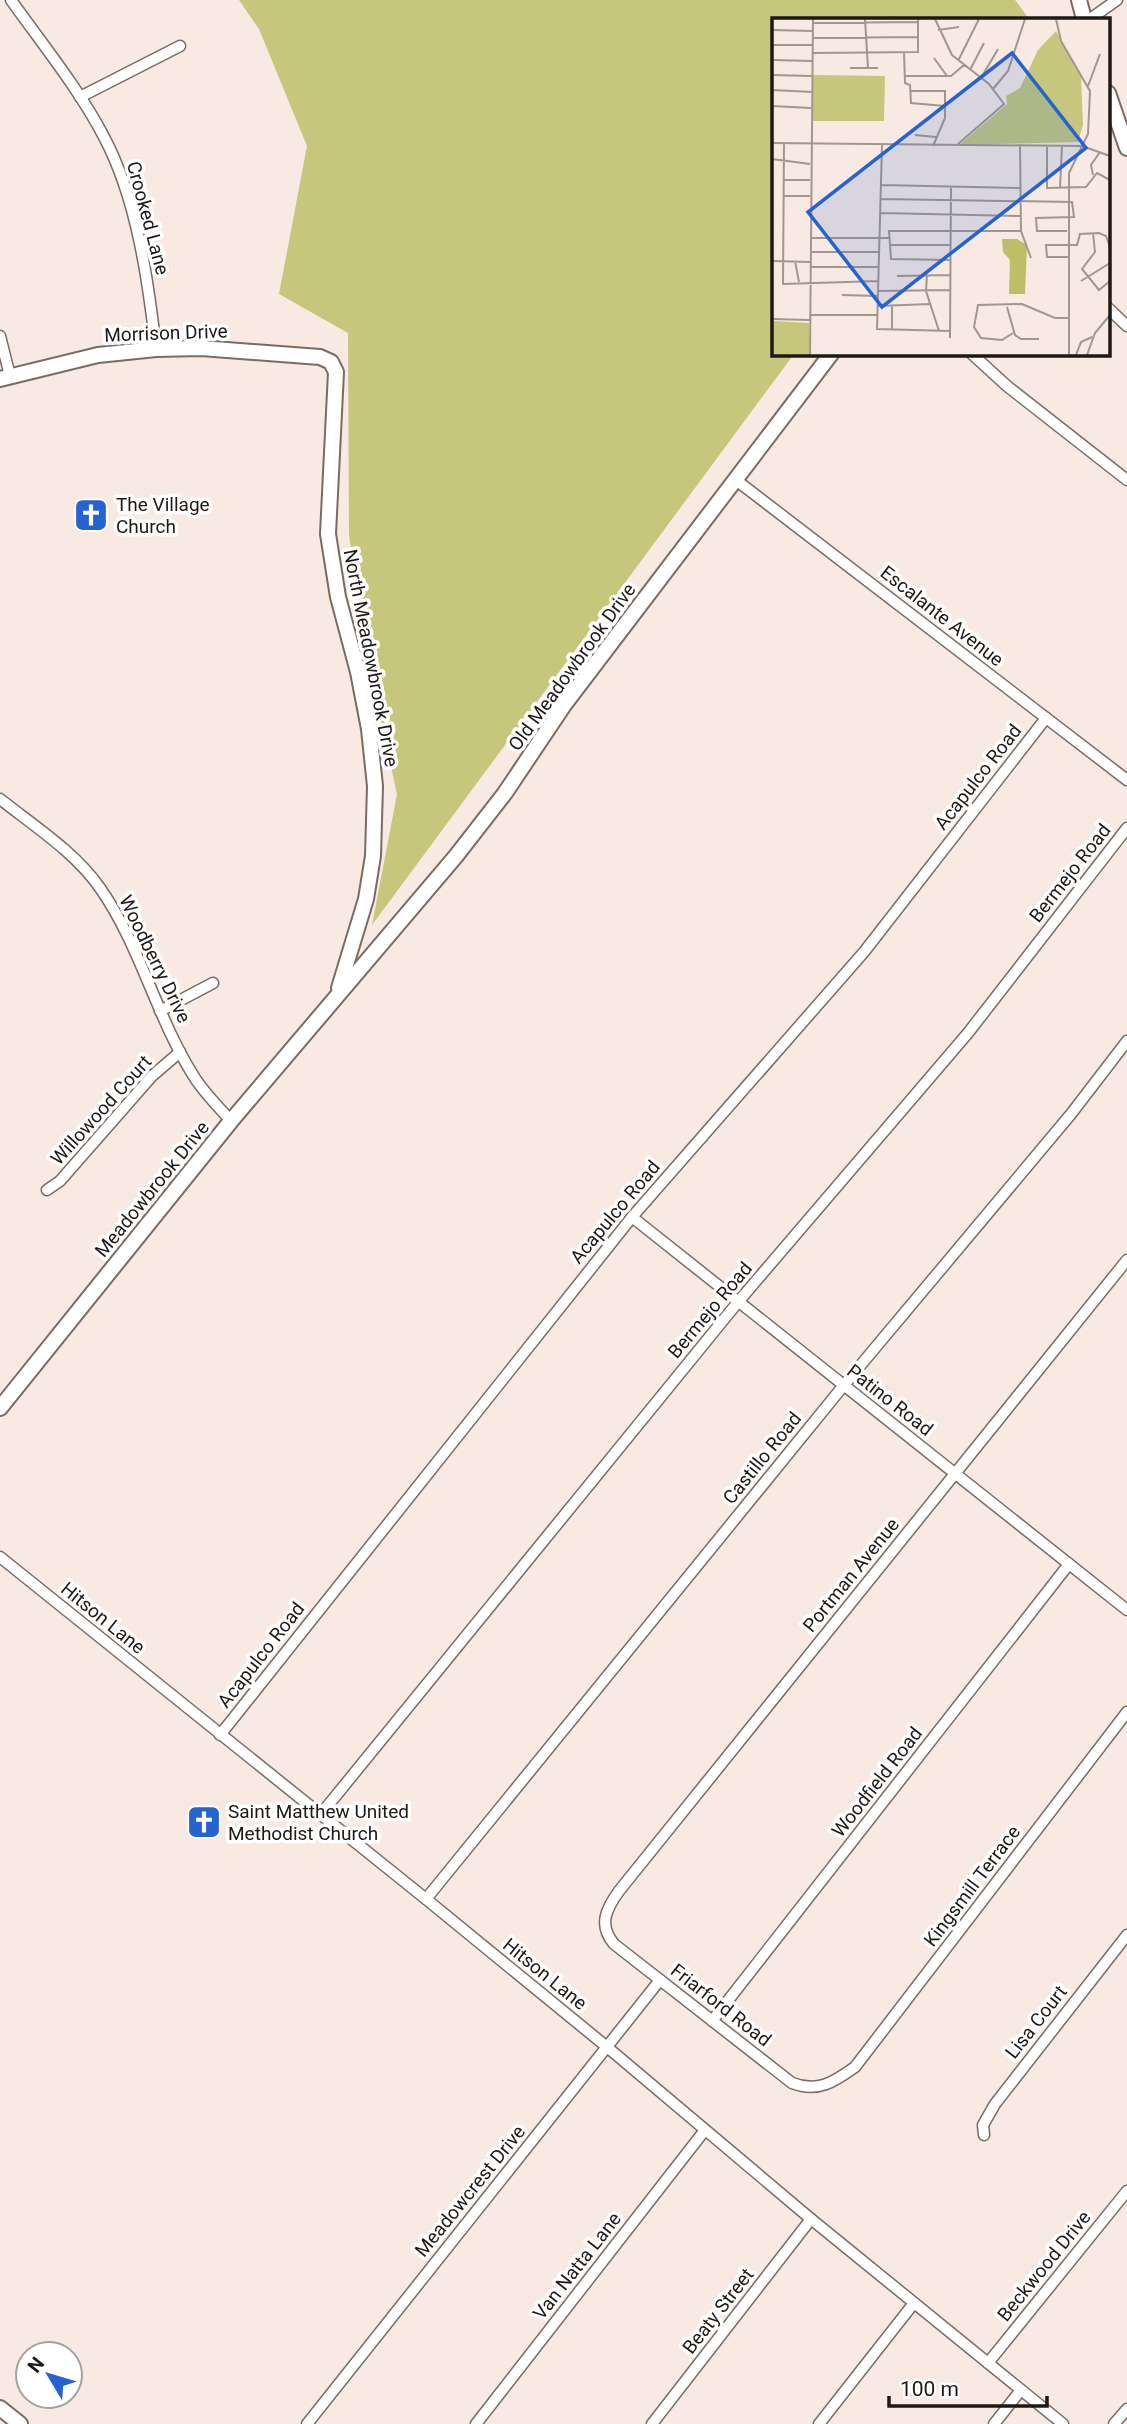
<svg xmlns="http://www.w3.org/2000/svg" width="1127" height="2424" font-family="Roboto,sans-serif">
<rect width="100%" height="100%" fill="#f8e9e2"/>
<polygon fill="#c6c67c" points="239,0 1015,0 1029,19 774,19 774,354 794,354 372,925 397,794 364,646 349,534 348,333 279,294 307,146 259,29"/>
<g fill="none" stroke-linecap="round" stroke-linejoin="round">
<g stroke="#786c65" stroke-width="13">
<g id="street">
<path d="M 11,0 C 43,45 79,89 104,137 C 137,199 148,280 156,349"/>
<polyline points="1090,19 1117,0"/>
<polyline points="80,97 180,46"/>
<polyline points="1108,308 1127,326"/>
<polyline points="0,336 10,376"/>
<polyline points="972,354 1007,386 1127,480"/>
<polyline points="736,480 1127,780"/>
<path d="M 0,799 C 34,826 75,852 100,888 C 140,945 156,1016 193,1075 C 203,1092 218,1106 231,1121"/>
<polyline points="160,1011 213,983"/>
<polyline points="47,1190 60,1181 152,1076 180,1052"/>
<polyline points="632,1217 1127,1610"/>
<path d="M 1127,1260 L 619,1891 C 606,1909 598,1925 614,1944 L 792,2083 C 818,2093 834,2082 855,2067 L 1127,1712"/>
<polyline points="0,1557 426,1899 607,2047 811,2219 1063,2424"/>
<polyline points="220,1735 632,1217 864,952 1046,718"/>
<polyline points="321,1814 738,1302 968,1033 1127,828"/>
<polyline points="426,1899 844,1385 1071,1114 1127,1041"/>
<polyline points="712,2021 1069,1564"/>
<polyline points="984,2135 983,2125 995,2104 1127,1935"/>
<polyline points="988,2363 1127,2191"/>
<polyline points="307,2424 660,1980"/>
<polyline points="476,2424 705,2130"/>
<polyline points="652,2424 811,2219"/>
<polyline points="819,2424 914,2303"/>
<polyline points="994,2424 1021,2390"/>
<polyline points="1114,2424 1127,2409"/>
</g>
</g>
<g stroke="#786c65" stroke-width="18">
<g id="secondary">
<polyline points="1079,0 1084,19"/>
<polyline points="1108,93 1127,148"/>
<polyline points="0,379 98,355 156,349 201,348 320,357 331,362 336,372 328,534 338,597 358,672 369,729 375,786 373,856 366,899 339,988"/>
<polyline points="0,1408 231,1121 456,856 505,793 564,705 831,354"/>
<polyline points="0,2408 20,2424"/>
</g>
</g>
<use href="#street" stroke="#fff" stroke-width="10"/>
<use href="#secondary" stroke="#fff" stroke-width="14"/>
</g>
<defs>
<g id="church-square" transform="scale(1.75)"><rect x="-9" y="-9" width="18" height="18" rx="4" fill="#2563cf" stroke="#fff"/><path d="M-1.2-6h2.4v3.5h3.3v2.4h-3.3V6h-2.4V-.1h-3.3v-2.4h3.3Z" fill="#fff"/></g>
</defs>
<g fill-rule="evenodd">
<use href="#church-square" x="91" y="515"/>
<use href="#church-square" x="204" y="1822"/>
</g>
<g text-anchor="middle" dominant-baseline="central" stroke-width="7" stroke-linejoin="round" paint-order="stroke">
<g font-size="19" fill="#1e1917" stroke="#fff">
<text transform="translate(148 218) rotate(75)">Crooked Lane</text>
<text transform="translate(166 333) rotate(-2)">Morrison Drive</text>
<text transform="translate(942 616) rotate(38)">Escalante Avenue</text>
<text transform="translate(371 658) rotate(79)">North Meadowbrook Drive</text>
<text transform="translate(572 667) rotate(-54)">Old Meadowbrook Drive</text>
<text transform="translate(978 777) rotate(-52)">Acapulco Road</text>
<text transform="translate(1070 873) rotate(-52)">Bermejo Road</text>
<text transform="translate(155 959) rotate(64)">Woodberry Drive</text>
<text transform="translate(101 1110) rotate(-48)">Willowood Court</text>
<text transform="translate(152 1189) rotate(-51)">Meadowbrook Drive</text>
<text transform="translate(615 1212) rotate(-50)">Acapulco Road</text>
<text transform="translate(710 1310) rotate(-50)">Bermejo Road</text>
<text transform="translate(890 1400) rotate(38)">Patino Road</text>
<text transform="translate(762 1458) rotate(-51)">Castillo Road</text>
<text transform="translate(851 1575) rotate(-51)">Portman Avenue</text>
<text transform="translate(103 1618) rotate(39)">Hitson Lane</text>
<text transform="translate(261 1655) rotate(-52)">Acapulco Road</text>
<text transform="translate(877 1782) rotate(-52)">Woodfield Road</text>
<text transform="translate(972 1886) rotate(-53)">Kingsmill Terrace</text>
<text transform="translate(545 1974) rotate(39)">Hitson Lane</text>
<text transform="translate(721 2005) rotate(38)">Friarford Road</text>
<text transform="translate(1036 2022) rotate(-52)">Lisa Court</text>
<text transform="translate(470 2191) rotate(-51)">Meadowcrest Drive</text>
<text transform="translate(577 2266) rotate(-52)">Van Natta Lane</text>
<text transform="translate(1044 2266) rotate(-51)">Beckwood Drive</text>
<text transform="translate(718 2311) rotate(-52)">Beaty Street</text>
</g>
<g font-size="19" fill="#1e1917" stroke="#fff" text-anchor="start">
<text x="116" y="504">The Village<tspan x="116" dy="22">Church</tspan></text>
<text x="228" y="1811">Saint Matthew United<tspan x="228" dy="22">Methodist Church</tspan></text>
</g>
</g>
<g transform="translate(772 18)">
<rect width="338" height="338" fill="#f8e9e2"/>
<path d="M 284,13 L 309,59 L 311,107 L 306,124 L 187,127 L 235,86 L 234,78 L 248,70 L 266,32 ZM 41,57 L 113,58 L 112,103 L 40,103 ZM 0,303 L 37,305 L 37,337 L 0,337 Z" fill="#c6c67c"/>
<path d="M 230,221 L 245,221 L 255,227 L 253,276 L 237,276 L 238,242 L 231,234 Z" fill="#bebe66"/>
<path fill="none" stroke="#a19691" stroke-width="2" d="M 93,1 L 96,50M 163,1 L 180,37 L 217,66 L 232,86 L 186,126M 284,1 L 289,23 L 318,73 L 316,116 L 297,155 L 297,337M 41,5 L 146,4M 0,12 L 41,13M 166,12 L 187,9M 41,20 L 146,19M 0,27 L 41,27M 132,34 L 133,65 L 138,67 L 139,85 L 173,88M 41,35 L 146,34 L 146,1M 162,40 L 175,58M 0,42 L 40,43M 186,43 L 207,1M 78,50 L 106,50M 198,52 L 212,25M 0,57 L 40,58M 133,58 L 179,58 L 192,47M 209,60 L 226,31M 316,68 L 328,36M 221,71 L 236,53 L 253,1M 0,72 L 40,74M 138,73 L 173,73 L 173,100 L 161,128M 0,88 L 39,90M 143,117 L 164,119M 0,125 L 310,128M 12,125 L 11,266 L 107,263M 110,127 L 105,311 L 178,313M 248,128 L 249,213 L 259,240M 275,128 L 275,170 L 314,169 L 325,155 L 338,162M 310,128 L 338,138M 0,141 L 38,146M 321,157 L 319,147 L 328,134M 12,162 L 38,162M 109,167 L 249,170M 288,170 L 290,128M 12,178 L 38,178M 109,181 L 300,184 L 302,199 L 264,200 L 265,213 L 295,213M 109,195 L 249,198M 321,215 L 323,234 L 310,251 L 327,272 L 338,263M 38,220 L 117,220M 117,227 L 179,227M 38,234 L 108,234M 296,239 L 275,239 L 274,227 L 305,227 L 308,216 L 327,215 L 334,218 L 338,229M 179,242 L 119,241 L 117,213 L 249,213M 0,243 L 38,244M 23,243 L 27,264M 38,249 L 107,249M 155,257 L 154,273 L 167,313M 125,258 L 179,257M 309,263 L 338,245M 106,273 L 179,272M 70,277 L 106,278M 106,288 L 159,286M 235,289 L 243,317 L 249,321 L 267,321 L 264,321M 38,297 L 106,297M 0,301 L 38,302M 120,312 L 120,288M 241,315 L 230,322 L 209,320 L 202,309 L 206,287 L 250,286 L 283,300 L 297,300M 178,320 L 179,168M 38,337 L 41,1M 304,337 L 309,324 L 320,319M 315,337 L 323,315 L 338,297"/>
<path fill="#2563cf" fill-opacity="0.15" stroke="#2563cf" stroke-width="3.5" d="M 240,35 L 314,130 L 110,289 L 36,194 Z"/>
<rect width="338" height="338" fill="none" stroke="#1e1917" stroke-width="3.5"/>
</g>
<g transform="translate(49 2375) rotate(308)"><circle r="33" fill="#ffffff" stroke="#a5a3a2" stroke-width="2"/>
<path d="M0-5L12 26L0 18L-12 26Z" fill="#2563cf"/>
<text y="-10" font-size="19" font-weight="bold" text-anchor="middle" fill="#1e1917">N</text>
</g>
<path d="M889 2396v10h158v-10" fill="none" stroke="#1e1917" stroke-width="3.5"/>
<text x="900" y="2396" font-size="21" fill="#1e1917" stroke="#ffffff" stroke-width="5" paint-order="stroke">100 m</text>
</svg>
